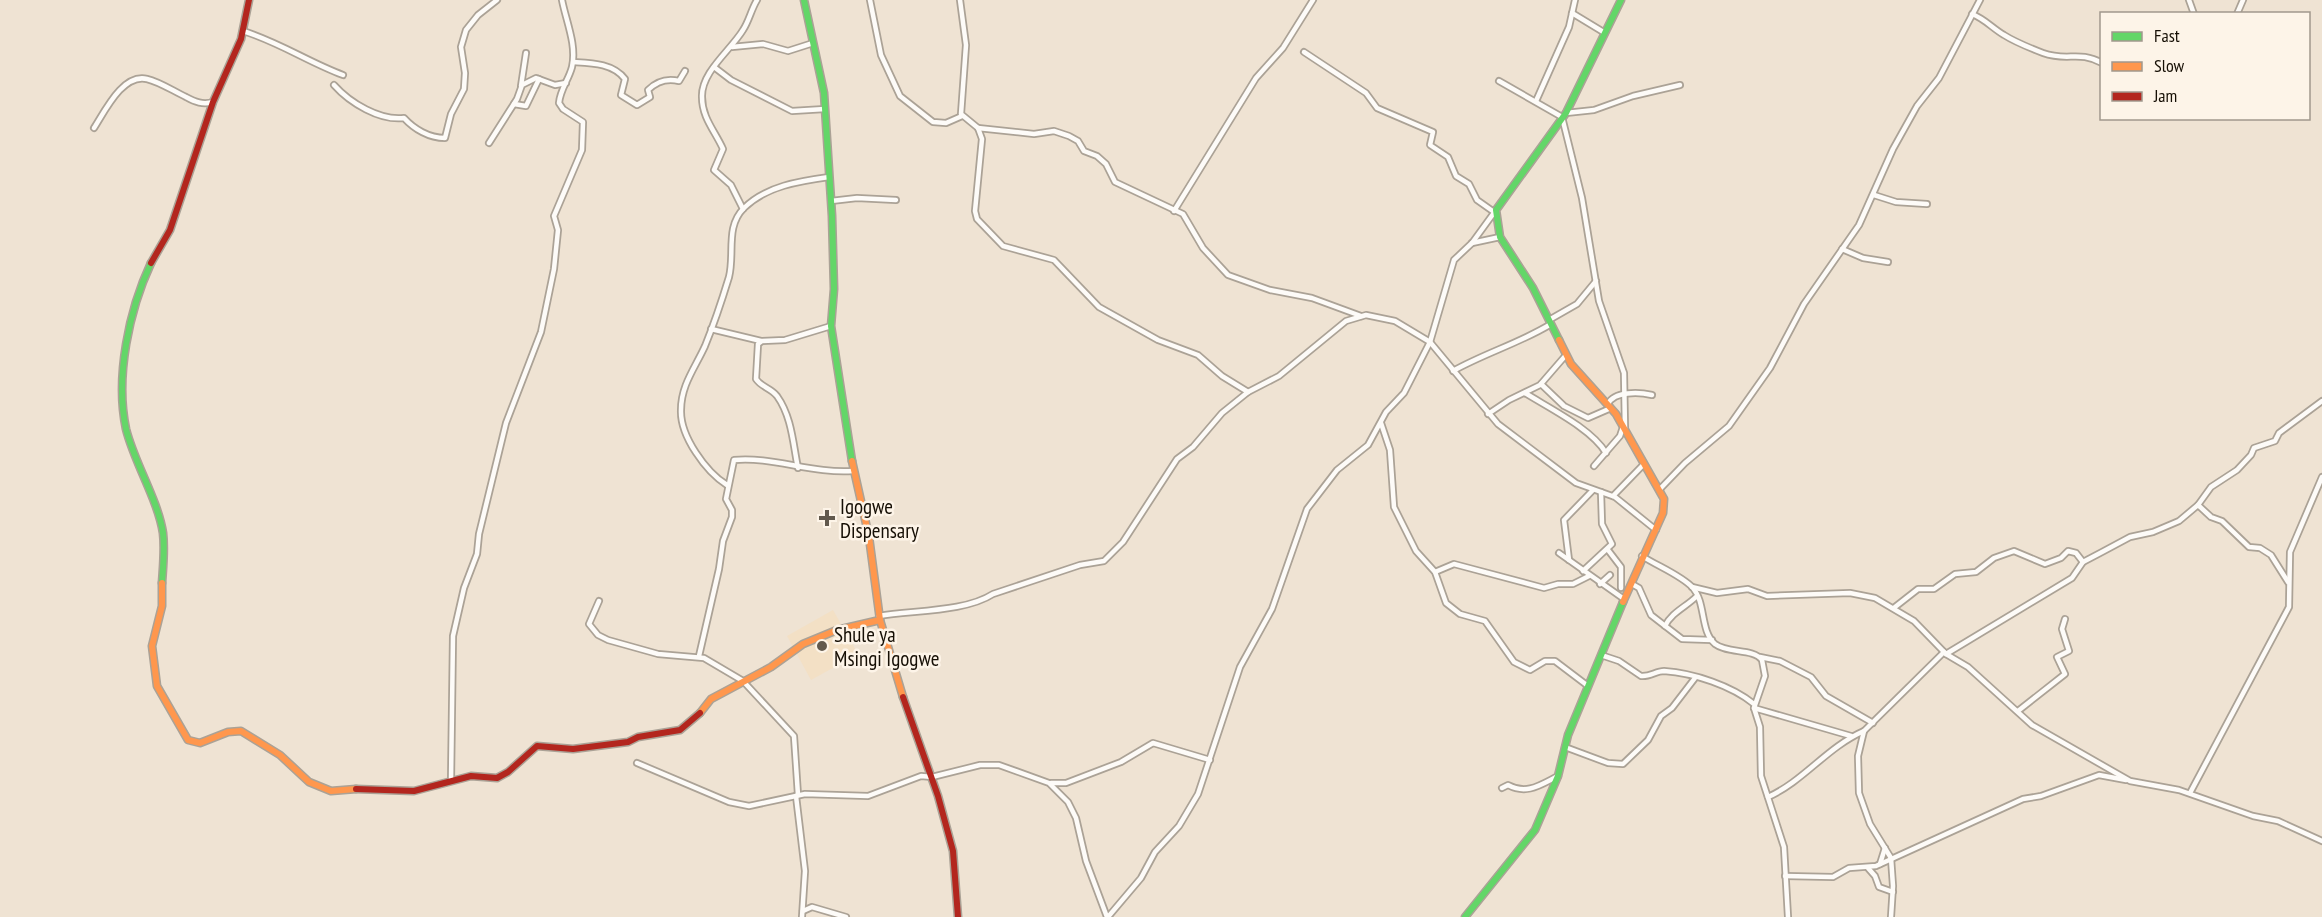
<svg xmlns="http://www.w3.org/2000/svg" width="2322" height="917" font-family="'PT Sans Narrow',sans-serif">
<rect width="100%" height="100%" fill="#efe3d3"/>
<polygon fill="#f3e0c5" points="833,610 858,654 811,680 787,636"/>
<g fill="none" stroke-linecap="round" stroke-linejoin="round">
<g stroke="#aba296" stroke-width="8">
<g id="street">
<polyline points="870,0 881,55 900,96 933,122 946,123 962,116"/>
<polyline points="960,0 966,45 961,114 978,128 982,139 975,211 977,219 1003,246 1054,260 1099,307 1158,340 1198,355 1222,376 1248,392"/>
<polyline points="2189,0 2194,14"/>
<polyline points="1572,13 1605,33"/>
<path d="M 1972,14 C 1985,19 1992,28 2004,35 C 2015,42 2030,48 2043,53 C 2068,62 2078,50 2102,63"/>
<polyline points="2237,14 2243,0"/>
<path d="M 243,31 C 279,42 308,62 343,75"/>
<polyline points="732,47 763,44 788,51 813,43"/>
<polyline points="1304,52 1366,93 1377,108 1433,132 1430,145 1448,157 1456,176 1469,184 1477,200 1494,212"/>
<path d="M 573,62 C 591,63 613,63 625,79 L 621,95 L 637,105 L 650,97 L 648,90 C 656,82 667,78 679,81 L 685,71"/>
<polyline points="714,67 731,80 792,111 825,109"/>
<polyline points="1499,81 1562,117 1582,198 1599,301 1624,373 1625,428"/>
<path d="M 334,85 C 350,103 380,121 404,118 C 414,129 429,138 445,138 L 451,114 L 464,89 L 465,73 L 461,47 L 466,30 L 478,15 L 497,0"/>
<polyline points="521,86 526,53"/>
<polyline points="1536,101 1569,27 1575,0"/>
<polyline points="514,104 526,106 539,79"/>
<polyline points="1566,113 1594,110 1633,96 1680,85"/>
<path d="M 94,128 C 105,111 123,73 147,79 C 160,82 173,91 186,97 C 195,102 203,105 213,102"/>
<polyline points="978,128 1034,134 1054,131 1069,136 1078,141 1084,151 1097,156 1106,164 1115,182 1183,214 1203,248 1228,275 1270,290 1312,298 1361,316"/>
<polyline points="489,143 517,99 522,85 536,78 555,85 566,83"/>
<polyline points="1874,195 1896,202 1927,204"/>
<polyline points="831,201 857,198 896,200"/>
<path d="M 743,209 L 731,185 L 714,170 L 723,149 C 715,131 702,118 702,97 C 701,72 731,50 743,30 C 749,21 751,10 757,0"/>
<polyline points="1174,211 1256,78 1283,48 1313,0"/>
<polyline points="1472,243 1500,237"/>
<polyline points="1842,249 1863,258 1888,262"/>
<polyline points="1549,320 1577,304 1596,281"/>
<polyline points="711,329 761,341"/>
<path d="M 1453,371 C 1485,353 1520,343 1551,324"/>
<polyline points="1541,384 1564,406 1588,418 1611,408"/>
<path d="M 1525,393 C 1549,408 1592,429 1606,453"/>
<path d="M 1608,404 C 1614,391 1639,392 1652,395"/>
<polyline points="1488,414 1509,400 1540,385 1566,355"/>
<polyline points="1381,423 1390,450 1394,507 1416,551 1435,572 1446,603 1460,614 1485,621 1514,662 1530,670 1545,661 1555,661 1588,686"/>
<polyline points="1594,466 1620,436 1623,427"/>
<path d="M 798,468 C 793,444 792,417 777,396 C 771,388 761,387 756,379 L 758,344 L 762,341 L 785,340 L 831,326"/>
<path d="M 727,485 C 706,472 680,436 681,410 C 681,385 695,368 705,346 C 714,324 722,300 729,277 C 735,253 725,227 744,208 C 766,186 800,181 829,177"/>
<polyline points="1660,489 1685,463 1729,426 1770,368 1804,304 1859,225 1893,149 1917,106 1939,78 1980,0"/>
<polyline points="1613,496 1644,464"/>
<polyline points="2198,505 2211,517 2222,521 2249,547 2260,548 2271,555 2288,582"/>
<polyline points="1608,550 1621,567 1621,588"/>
<polyline points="1559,553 1624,599"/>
<path d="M 1642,556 C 1657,566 1681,575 1693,588 C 1706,603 1700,631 1715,644 C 1728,654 1753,648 1762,660 L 1765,676 L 1754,708 L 1760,727 L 1761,776 L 1784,847 L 1788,917"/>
<polyline points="1569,560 1564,520 1593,490"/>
<polyline points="1583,571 1612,544 1602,524 1601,492"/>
<polyline points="1435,572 1454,564 1544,588 1558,584 1573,584 1589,576"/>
<polyline points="1600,584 1610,575"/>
<polyline points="1632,584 1639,588 1651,615 1682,639 1712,640"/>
<polyline points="1692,587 1717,593 1748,589 1767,596 1850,593 1875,598 1914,621 1946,654 1968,667 2032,725 2130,781 2179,790 2253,816 2278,821 2322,841"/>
<polyline points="599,601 589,624 598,635 608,640 658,654 704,658 743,681 794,736 798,795"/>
<polyline points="1895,607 1918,589 1934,589 1955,574 1976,572 1994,558 2014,551 2045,564 2061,558 2068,551 2076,553 2083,562"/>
<path d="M 879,616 C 914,610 965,612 993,594 L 1080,565 L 1104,561 L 1123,542 L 1177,459 L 1193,447 L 1222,413 L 1248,392 L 1279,376 L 1346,321 L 1366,315 L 1395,321 L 1430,342 L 1498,424 L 1576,483 L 1615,497 L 1656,530"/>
<path d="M 1665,626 C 1672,612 1686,607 1697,596"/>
<polyline points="1946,654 2072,578 2083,562 2102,552 2130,537 2153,532 2179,521 2198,505 2211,487 2237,470 2251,455 2254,448 2275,441 2279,433 2322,401"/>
<path d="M 1601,655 L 1619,661 L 1641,676 C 1650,677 1656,671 1664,671 C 1694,673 1732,686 1754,704"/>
<path d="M 699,656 L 719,569 L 723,541 L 732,517 L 732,510 L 726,499 L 734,460 C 771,456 813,474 853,471"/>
<polyline points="1760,657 1780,661 1811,677 1826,696 1873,723"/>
<polyline points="1754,708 1851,736"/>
<polyline points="2018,711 2065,674 2057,657 2069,651 2062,629 2065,619"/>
<polyline points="1565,747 1608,763 1623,764 1648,740 1661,716 1672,708 1695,678"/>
<polyline points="637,763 729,802 749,806 805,794 868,796 921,776 932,777 980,765 999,765 1049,783 1068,802 1076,818 1086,861 1107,917"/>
<path d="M 451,781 L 453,636 L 464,588 L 477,554 L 479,534 L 506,423 L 541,332 L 554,269 L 558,230 L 554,216 L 582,150 L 583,122 L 563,109 L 559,103 C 560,90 569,79 572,67 C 577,45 566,21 562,0"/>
<polyline points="1051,783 1066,783 1121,762 1153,743 1210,760"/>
<path d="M 1502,788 L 1508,785 C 1527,795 1540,785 1558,776"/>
<polyline points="2190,793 2289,607 2290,552 2322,477"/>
<polyline points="796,796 805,871 802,917"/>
<path d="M 1768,797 C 1804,781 1827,747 1864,731"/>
<polyline points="1880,864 1885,848"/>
<polyline points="1868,868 1875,876 1879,887 1893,892"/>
<polyline points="1785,876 1833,877 1849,868 1876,866 2023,799 2041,796 2099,775 2126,780"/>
<polyline points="803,911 812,907 846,917"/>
<polyline points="1108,917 1141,878 1155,852 1179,826 1198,794 1240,667 1272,609 1307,509 1337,470 1368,445 1386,412 1404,393 1430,342 1454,260 1472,243 1496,210"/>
<polyline points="1891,917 1893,886 1891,858 1870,824 1859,793 1858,756 1864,731 1944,652"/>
</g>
</g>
<g stroke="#aba296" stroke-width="9">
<g id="fast">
<polyline points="804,0 824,93 832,216 834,289 831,326 852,461"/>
<path d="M 151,263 C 129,310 115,377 126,429 C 134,462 158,500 163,533 C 165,549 163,567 162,583"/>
<polyline points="1559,340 1533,288 1500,237 1496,210 1566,113 1621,0"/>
<polyline points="1465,917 1535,830 1558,776 1568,735 1623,602"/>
</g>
</g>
<g stroke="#aba296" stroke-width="9">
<g id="slow">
<polyline points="1559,340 1571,364 1616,414 1664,499 1663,513 1623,602"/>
<polyline points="852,461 869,537 880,620 903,697"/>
<polyline points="162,583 162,606 152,646 157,686 188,740 200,743 228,732 241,731 280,755 309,782 331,791 356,789"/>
<polyline points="700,713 711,699 771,667 803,644 837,630 880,620"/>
</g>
</g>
<g stroke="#aba296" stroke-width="9">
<g id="jam">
<polyline points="151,263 170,230 213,102 241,39 249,0"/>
<polyline points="903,697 938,796 953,851 958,917"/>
<polyline points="356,789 414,791 471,776 497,778 508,772 537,746 573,749 628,742 638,737 680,730 700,713"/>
</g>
</g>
<use href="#street" stroke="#fdfbf8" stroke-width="4.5"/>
<use href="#fast" stroke="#63d668" stroke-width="6"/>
<use href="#slow" stroke="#ff974d" stroke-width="6"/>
<use href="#jam" stroke="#b3261e" stroke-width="6"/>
</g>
<g fill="#62594d" stroke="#fdf4e8" stroke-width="2">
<path d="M824 509h6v6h6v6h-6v6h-6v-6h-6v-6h6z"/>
<circle cx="822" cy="646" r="6"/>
</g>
<g text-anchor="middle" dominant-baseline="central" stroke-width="5" stroke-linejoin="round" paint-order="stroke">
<g font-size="21" fill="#160f05" stroke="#fdf4e8" text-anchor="start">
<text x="840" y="506">Igogwe<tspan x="840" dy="24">Dispensary</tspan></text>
<text x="834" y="634">Shule ya<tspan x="834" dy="24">Msingi Igogwe</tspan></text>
</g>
</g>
<rect x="2100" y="12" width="210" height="108" fill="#fdf4e8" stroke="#a1988d" stroke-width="1.5"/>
<rect x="2112" y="32" width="30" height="9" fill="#63d668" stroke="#a1988d" stroke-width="1.5"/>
<text x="2154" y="42" font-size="18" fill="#160f05">Fast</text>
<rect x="2112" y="62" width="30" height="9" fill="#ff974d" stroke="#a1988d" stroke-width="1.5"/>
<text x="2154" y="72" font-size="18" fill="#160f05">Slow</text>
<rect x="2112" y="92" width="30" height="9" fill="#b3261e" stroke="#a1988d" stroke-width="1.5"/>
<text x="2154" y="102" font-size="18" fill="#160f05">Jam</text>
</svg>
